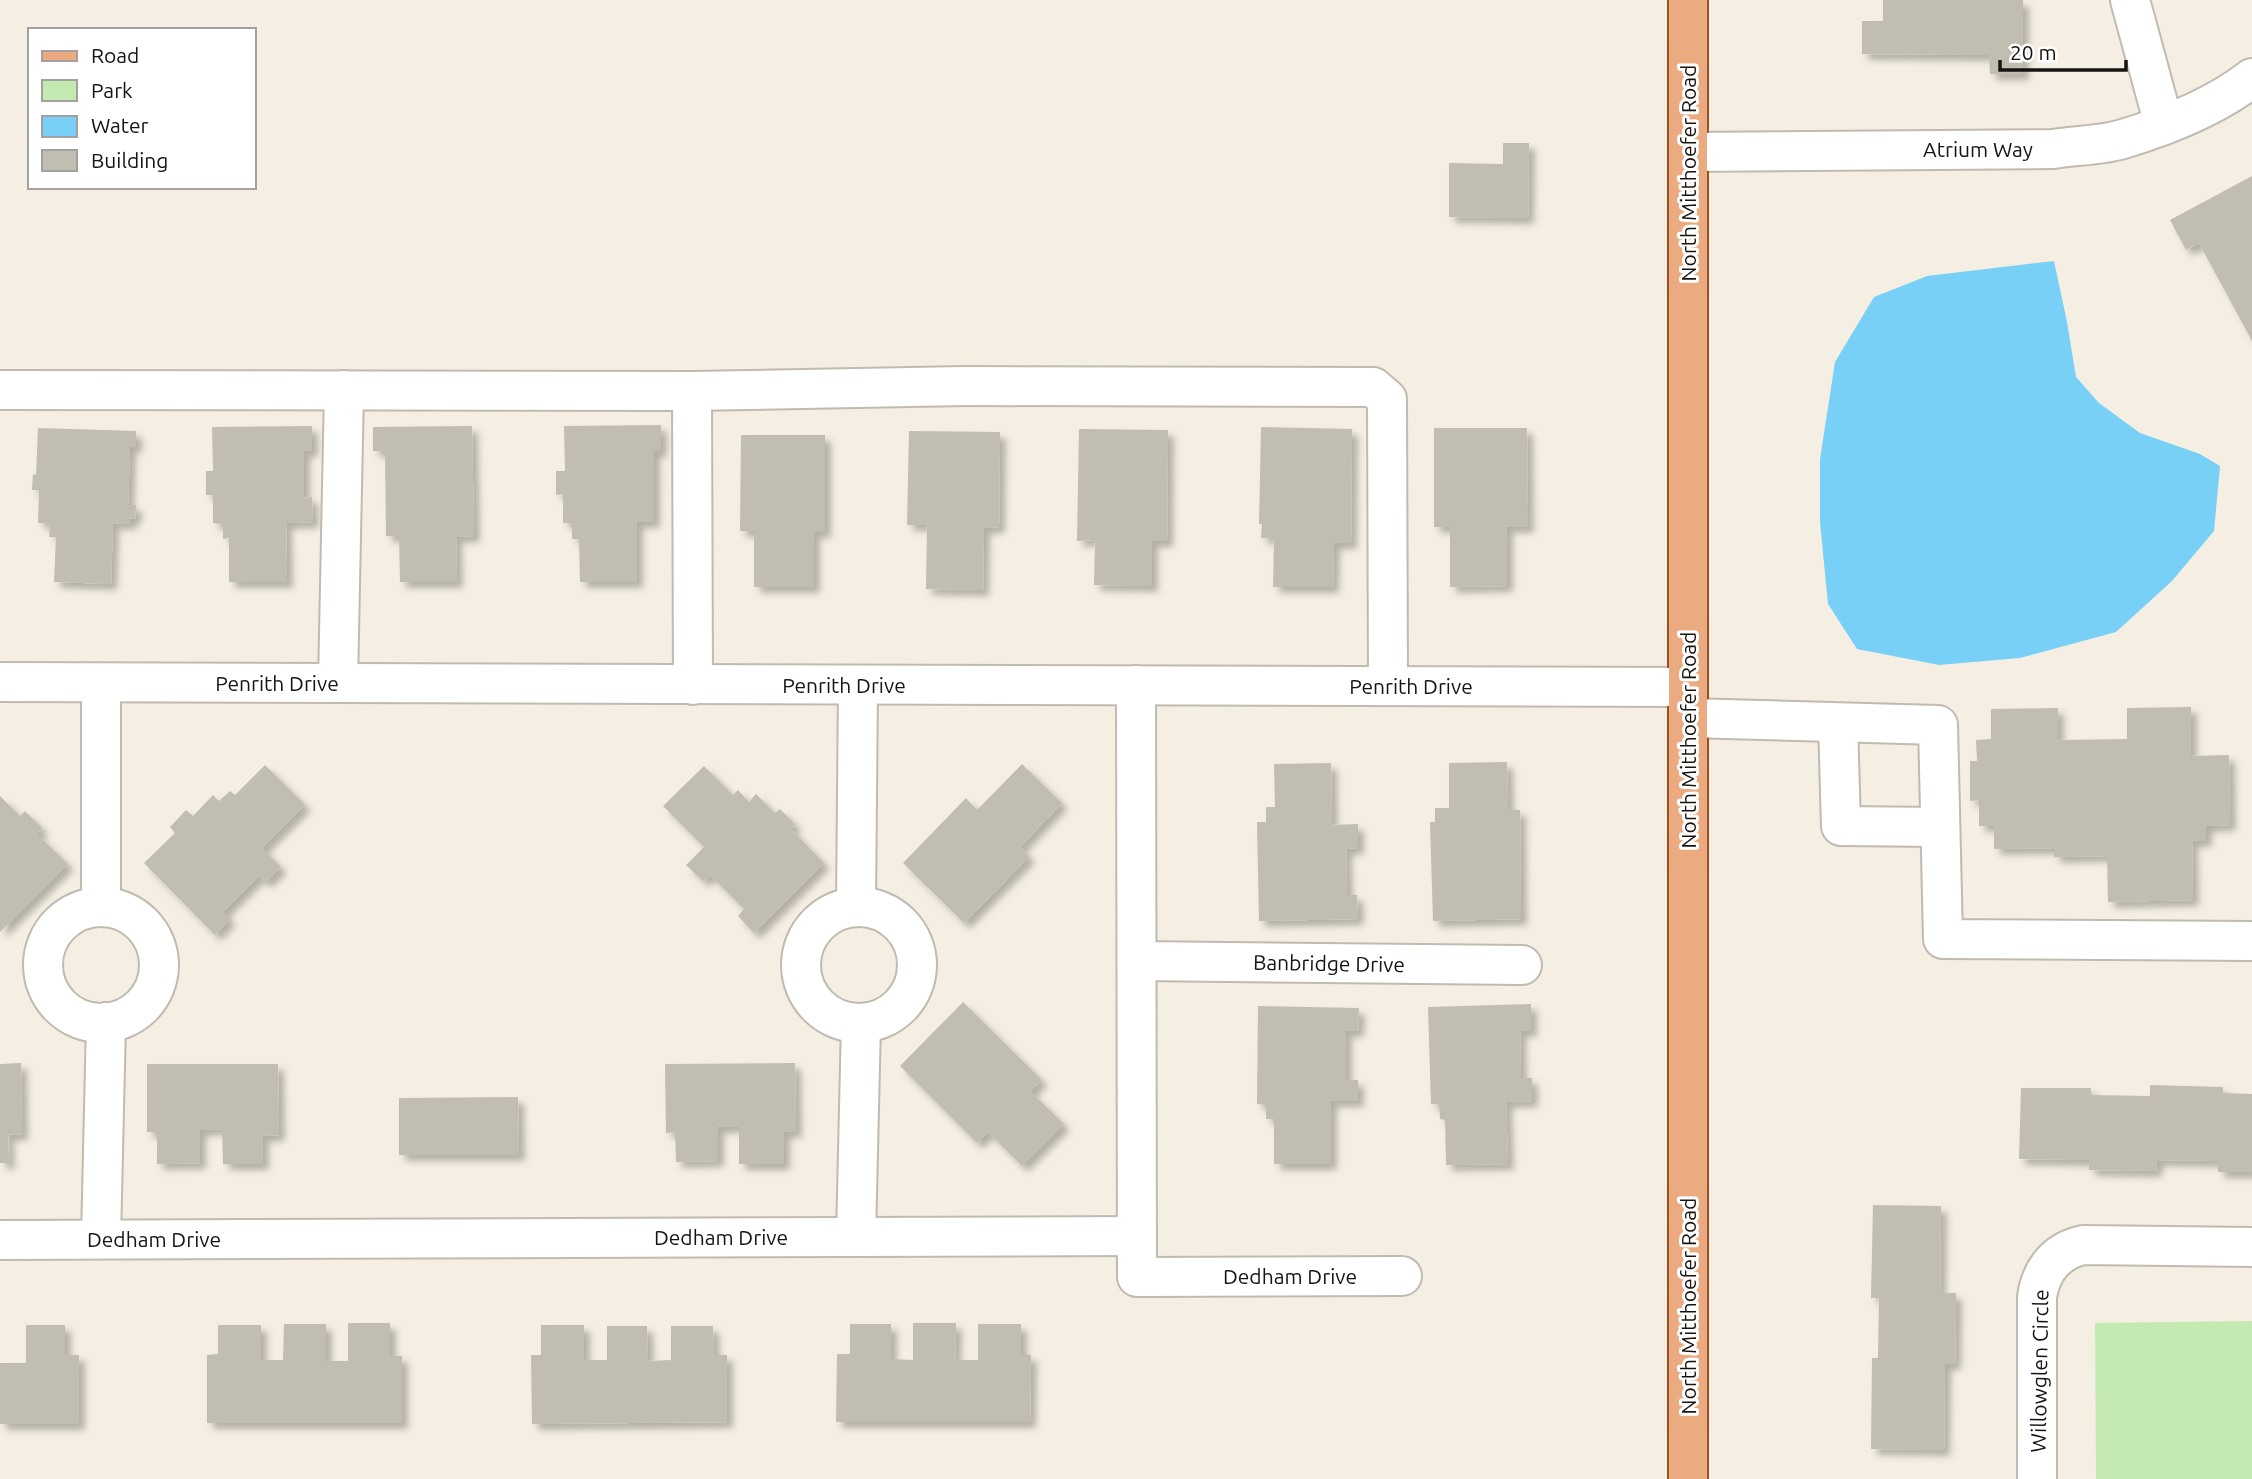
<svg xmlns="http://www.w3.org/2000/svg" width="2252" height="1479" font-family="Ubuntu,sans-serif">
<defs>
<filter id="shadow"><feDropShadow dx="6" dy="6" stdDeviation="3.5" flood-color="#0004"/></filter>
</defs>
<rect width="100%" height="100%" fill="#f5efe3"/>
<polygon fill="#c4eab2" points="2252,1321 2252,1479 2096,1479 2095,1323"/>
<polygon fill="#78d0f7" points="2054,261 2067,322 2076,377 2099,403 2140,433 2200,454 2220,466 2214,531 2172,581 2116,632 2020,658 1939,665 1857,649 1828,604 1820,522 1820,459 1835,362 1874,297 1927,276"/>
<g fill="#c2bdb1" filter="url(#shadow)">
<polygon points="1883,0 2023,0 2023,74 1990,74 1989,55 1862,54 1862,21 1883,21"/>
<polygon points="1503,143 1529,143 1528,218 1449,217 1449,163 1503,164"/>
<polygon points="2252,176 2252,341 2199,243 2186,250 2170,220"/>
<polygon points="661,425 661,451 654,451 654,522 637,522 637,582 580,582 579,539 572,539 572,523 563,523 563,494 556,495 556,471 565,471 564,426"/>
<polygon points="312,426 312,451 304,451 304,498 312,497 313,522 286,523 287,582 229,582 229,538 223,539 223,524 213,523 213,495 206,495 206,471 213,471 212,427"/>
<polygon points="472,426 474,536 456,537 457,582 400,582 399,536 386,536 385,451 373,451 373,427"/>
<polygon points="1261,427 1352,429 1351,543 1334,543 1333,587 1273,587 1274,538 1261,538 1262,524 1259,524"/>
<polygon points="38,428 136,431 136,447 130,447 128,505 136,505 135,519 130,518 130,524 113,523 111,584 54,582 56,537 49,537 50,523 38,523 39,490 32,490 33,474 36,475"/>
<polygon points="1434,428 1527,428 1528,527 1507,527 1507,586 1450,587 1450,527 1434,527"/>
<polygon points="1079,429 1168,430 1167,541 1152,541 1152,586 1094,585 1095,540 1077,541"/>
<polygon points="909,431 1000,432 999,527 984,528 983,590 926,589 927,525 907,525"/>
<polygon points="741,435 825,435 825,532 814,532 814,587 754,587 754,531 740,531"/>
<polygon points="2191,707 2191,756 2229,755 2230,825 2206,826 2206,841 2192,841 2193,900 2108,902 2107,856 2054,857 2054,848 1994,849 1994,826 1979,826 1979,800 1970,801 1970,761 1977,761 1976,740 1991,739 1991,709 2058,708 2058,740 2127,739 2127,708"/>
<polygon points="1507,762 1508,809 1520,810 1521,919 1433,921 1430,822 1435,822 1435,808 1449,808 1449,763"/>
<polygon points="1331,763 1332,825 1358,824 1358,848 1346,849 1347,895 1357,895 1358,919 1259,921 1257,822 1266,822 1266,807 1275,807 1274,764"/>
<polygon points="1022,764 1062,803 1020,847 1029,857 964,923 903,863 966,798 977,810"/>
<polygon points="265,765 305,805 262,848 281,867 266,882 259,876 223,912 230,919 215,935 144,863 175,833 170,827 186,810 193,816 213,795 219,801 230,791 235,795"/>
<polygon points="704,766 733,795 738,790 749,802 756,794 775,813 780,809 795,824 791,829 824,863 754,933 738,916 744,909 710,875 703,881 686,865 704,847 663,806"/>
<polygon points="0,796 20,816 25,811 42,828 37,834 68,864 0,932"/>
<polygon points="963,1002 1042,1080 1030,1091 1064,1124 1022,1166 988,1132 977,1143 900,1066"/>
<polygon points="1531,1004 1531,1031 1520,1031 1521,1078 1532,1078 1532,1101 1506,1102 1508,1164 1446,1165 1445,1120 1440,1119 1439,1104 1431,1104 1428,1007"/>
<polygon points="1258,1006 1359,1008 1358,1031 1346,1031 1346,1080 1358,1080 1358,1101 1331,1101 1331,1164 1274,1164 1274,1119 1266,1119 1266,1105 1257,1104"/>
<polygon points="21,1063 22,1134 8,1135 9,1163 0,1163 0,1064"/>
<polygon points="795,1063 796,1132 784,1132 784,1164 739,1164 739,1127 718,1127 718,1161 676,1162 675,1132 666,1133 665,1064"/>
<polygon points="147,1064 278,1064 279,1135 263,1136 263,1164 223,1164 222,1129 200,1130 200,1163 157,1164 157,1132 147,1132"/>
<polygon points="2150,1085 2223,1087 2223,1093 2252,1094 2252,1172 2218,1172 2218,1161 2157,1160 2156,1171 2089,1170 2089,1160 2019,1159 2021,1088 2091,1088 2091,1095 2150,1096"/>
<polygon points="518,1097 519,1155 399,1155 399,1098"/>
<polygon points="1873,1205 1941,1206 1940,1293 1956,1293 1955,1364 1945,1364 1944,1450 1871,1449 1872,1358 1878,1358 1879,1298 1871,1298"/>
<polygon points="348,1323 390,1323 390,1356 402,1356 402,1423 207,1423 207,1355 218,1354 218,1325 261,1325 261,1360 283,1360 284,1324 326,1324 326,1361 348,1361"/>
<polygon points="913,1323 956,1323 955,1360 978,1360 978,1324 1021,1324 1021,1355 1031,1355 1030,1422 836,1422 837,1354 850,1354 850,1324 891,1324 891,1359 913,1360"/>
<polygon points="26,1325 65,1325 65,1355 79,1355 79,1424 0,1424 0,1363 26,1363"/>
<polygon points="541,1325 584,1325 584,1360 607,1360 607,1326 647,1326 648,1361 671,1360 671,1326 713,1326 714,1355 727,1355 727,1422 532,1424 531,1355 541,1355"/>
</g>
<g fill="none" stroke-linecap="round" stroke-linejoin="round">
<g stroke="#c0baaf" stroke-width="42">
<g id="minor">
<polyline points="2130,0 2164,125"/>
<path d="M 1688,152 L 2053,149 C 2076,145 2100,146 2123,139 C 2166,126 2216,106 2252,78"/>
<polyline points="0,390 692,391 965,386 1373,387 1387,399 1388,686"/>
<polyline points="692,391 693,685"/>
<polyline points="0,682 1687,687"/>
<polyline points="101,683 101,907"/>
<polyline points="338,683 344,390"/>
<polyline points="1136,685 1137,1277 1402,1276"/>
<polyline points="1689,718 1938,725 1943,939 2252,941"/>
<polyline points="1838,723 1841,826 1940,827"/>
<polyline points="856,906 858,685"/>
<circle cx="859" cy="965" r="58"/>
<circle cx="101" cy="965" r="58"/>
<polyline points="1137,961 1522,965"/>
<polyline points="856,1237 861,1023"/>
<polyline points="101,1239 106,1022"/>
<polyline points="0,1240 1137,1236"/>
<path d="M 2037,1479 L 2037,1297 C 2041,1270 2056,1251 2083,1245 L 2252,1247"/>
</g>
</g>
<g stroke="#995022" stroke-width="42">
<polyline id="major" points="1688,0 1688,1479"/>
</g>
<use href="#minor" stroke="#fff" stroke-width="38"/>
<use href="#major" stroke="#ecaa80" stroke-width="38"/>
</g>
<g text-anchor="middle" dominant-baseline="central" stroke-width="6" stroke-linejoin="round" paint-order="stroke">
<g font-size="21" fill="#161410" stroke="#fff">
<text x="1978" y="149">Atrium Way</text>
<text transform="translate(1688 173) rotate(-90)">North Mitthoefer Road</text>
<text x="277" y="683">Penrith Drive</text>
<text x="844" y="685">Penrith Drive</text>
<text x="1411" y="686">Penrith Drive</text>
<text transform="translate(1688 740) rotate(-90)">North Mitthoefer Road</text>
<text transform="translate(1329 963) rotate(1)">Banbridge Drive</text>
<text x="721" y="1237">Dedham Drive</text>
<text x="154" y="1239">Dedham Drive</text>
<text x="1290" y="1276">Dedham Drive</text>
<text transform="translate(1688 1306) rotate(-90)">North Mitthoefer Road</text>
<text transform="translate(2039 1371) rotate(-89)">Willowglen Circle</text>
</g>
</g>
<rect x="28" y="28" width="228" height="161" fill="#ffffff" stroke="#a2a19f" stroke-width="2"/>
<rect x="42" y="51" width="35" height="10" fill="#ecaa80" stroke="#a2a19f" stroke-width="2"/>
<text x="91" y="63" font-size="21" fill="#161410">Road</text>
<rect x="42" y="80" width="35" height="21" fill="#c4eab2" stroke="#a2a19f" stroke-width="2"/>
<text x="91" y="98" font-size="21" fill="#161410">Park</text>
<rect x="42" y="116" width="35" height="21" fill="#78d0f7" stroke="#a2a19f" stroke-width="2"/>
<text x="91" y="133" font-size="21" fill="#161410">Water</text>
<rect x="42" y="150" width="35" height="21" fill="#c2bdb1" stroke="#a2a19f" stroke-width="2"/>
<text x="91" y="168" font-size="21" fill="#161410">Building</text>
<path d="M2000 60v10h126v-10" fill="none" stroke="#161410" stroke-width="3.5"/>
<text x="2010" y="60" font-size="21" fill="#161410" stroke="#ffffff" stroke-width="5" paint-order="stroke">20 m</text>
</svg>
